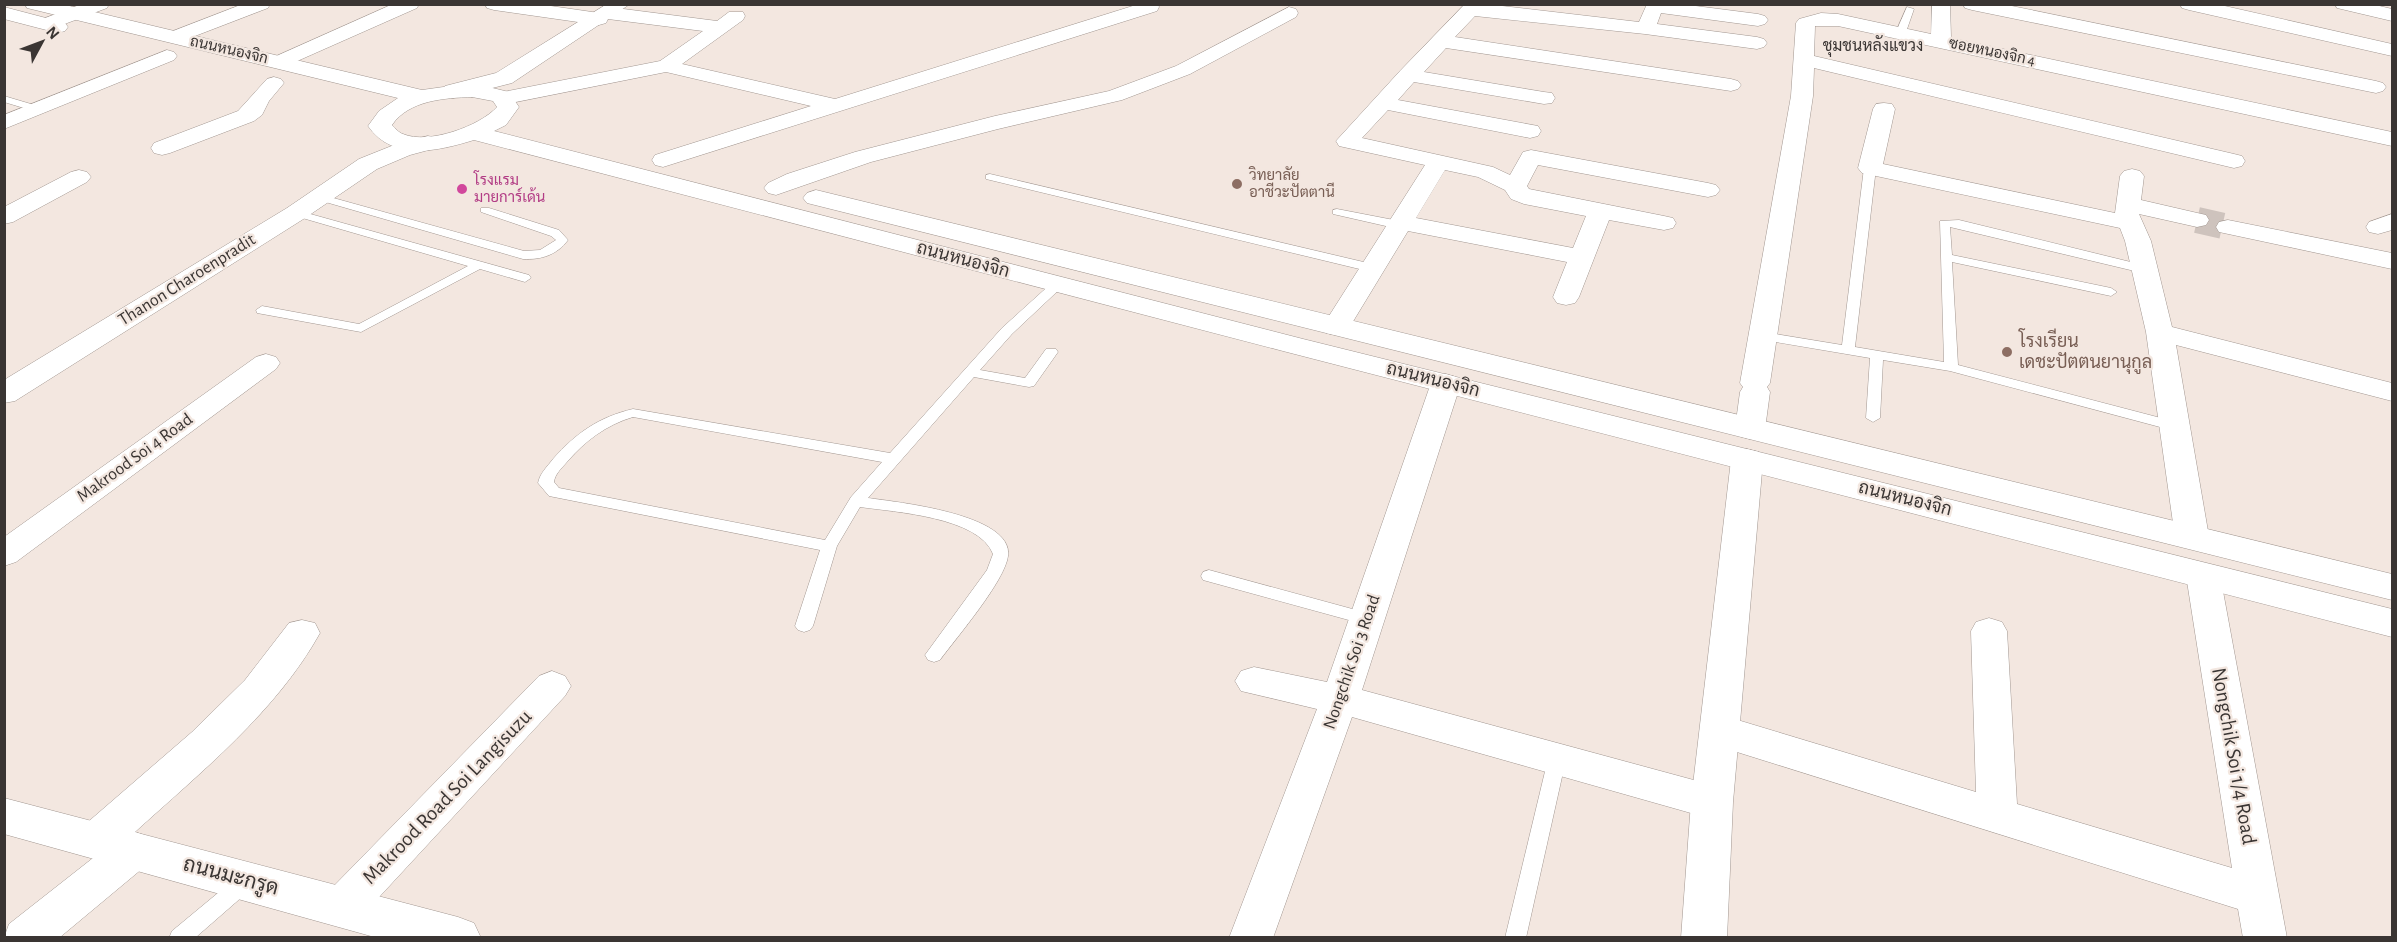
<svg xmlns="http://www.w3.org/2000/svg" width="2397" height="942" font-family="'Alegreya Sans',Sarabun,sans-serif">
<rect width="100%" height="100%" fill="#f3e7e0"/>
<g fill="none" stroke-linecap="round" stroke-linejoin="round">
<polyline stroke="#cec3bd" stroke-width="26" stroke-dasharray="26 13" stroke-linecap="butt" points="2197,220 2228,227"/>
<g stroke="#a29791" stroke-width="1">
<g id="service">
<polygon points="1907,7 1914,9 1906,32 1898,34 1896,32"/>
<polygon points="4,96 41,107 42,109 37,112 4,102"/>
<polygon points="1870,165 1876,168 1855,347 1944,362 1940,221 1959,220 2147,266 2149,269 2147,272 2143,273 1950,227 1952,255 2111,288 2117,292 2111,296 1952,262 1958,365 2180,423 2182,426 2180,429 2175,431 1950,371 1883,360 1880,418 1873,422 1866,418 1870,358 1758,339 1756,336 1758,333 1763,332 1842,345 1864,168"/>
<polygon points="990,174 1372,264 1378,268 1372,272 986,179 986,175"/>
<path d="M 319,194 L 524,251 L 540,250 L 556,240 L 551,236 L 481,212 L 481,208 L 489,208 L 559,230 L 568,240 C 557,255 541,260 523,259 L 315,199 L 315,195 Z"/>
<polygon points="1337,209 1399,221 1405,225 1399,229 1333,214 1333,210"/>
<polygon points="296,210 529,275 531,278 525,282 480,269 361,332 257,313 256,310 262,306 359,324 468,266 292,215 290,213"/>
<path d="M 1058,280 L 1064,284 L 1062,287 L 1012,334 L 980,370 L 1025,378 L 1046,349 L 1056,349 L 1058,352 L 1034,386 L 1029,387 L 974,377 L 868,498 C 896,502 1014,514 1008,556 C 1005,581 957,637 940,660 L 934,662 L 928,660 L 925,655 L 987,570 L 993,554 C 979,517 895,512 860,507 L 837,546 L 813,626 L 810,630 L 804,632 L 798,630 L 795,626 L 820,550 L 554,497 L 549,496 L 538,483 C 540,473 547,467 553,459 C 576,433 599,417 633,409 L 890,453 L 1002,328 L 1054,281 ZM 633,417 L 882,462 L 851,497 L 825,540 L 559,488 L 554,482 C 555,474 561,469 567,462 C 585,441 606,425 633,417 Z"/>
<polygon points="1209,570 1367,613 1373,615 1375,619 1373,623 1367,625 1203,580 1201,576 1203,572"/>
<polygon points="1557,751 1564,754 1566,759 1526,938 1505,938 1548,759 1550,754"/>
<polygon points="243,875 250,878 253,884 250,890 195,938 169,938 172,931 236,878"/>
</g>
</g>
<g stroke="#a29791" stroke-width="1">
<g id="minor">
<polygon points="82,4 109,4 107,8 54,28 40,28 37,24 40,20"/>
<polygon points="243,4 270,4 268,8 182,41 168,41 165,37 168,33"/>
<polygon points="393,4 419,4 417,8 286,66 272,66 269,62 272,58"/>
<polygon points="485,4 537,4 599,13 601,9 608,7 717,21 729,12 743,12 745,16 743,20 682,64 835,99 1139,4 1158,4 1159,7 1157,11 663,167 655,165 652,160 655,155 811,106 666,72 506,104 498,103 495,98 498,93 660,61 703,31 608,19 606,23 599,25 494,10 487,8"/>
<path d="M 1465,4 L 1485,4 L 1639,22 L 1647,4 L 1680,4 L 1758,14 L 1765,16 L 1768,20 L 1765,24 L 1758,26 L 1661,13 L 1657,24 L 1757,37 L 1764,39 L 1767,43 L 1764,47 L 1757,49 L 1645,34 L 1475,16 L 1455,37 L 1731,79 L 1738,81 L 1741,85 L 1738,89 L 1731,91 L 1446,48 L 1424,72 L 1544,92 L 1552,93 L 1555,98 L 1552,103 L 1544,104 L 1414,82 L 1398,100 L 1538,126 L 1541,131 L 1538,136 L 1530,138 L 1388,110 L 1362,138 L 1493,167 L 1510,175 L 1523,152 L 1531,150 L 1708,183 L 1716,185 L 1720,190 L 1716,195 L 1708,197 L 1538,165 L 1527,186 L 1529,189 L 1664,216 L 1673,218 L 1676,223 L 1673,228 L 1664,230 L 1609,220 L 1579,297 L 1575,303 L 1566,305 L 1557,303 L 1553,297 L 1567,262 L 1408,231 L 1346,333 L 1336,335 L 1326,333 L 1322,327 L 1425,165 L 1339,146 L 1336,141 L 1400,71 ZM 1445,170 L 1478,177 L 1505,190 L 1511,199 L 1524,204 L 1586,216 L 1573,248 L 1416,218 Z"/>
<polygon points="1932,4 1950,4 1951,38 2392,132 2392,146 1838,26 1815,26 1814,56 2234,154 2242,156 2245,161 2242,166 2234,168 1814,68 1813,96 1770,383 1767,387 1770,392 1765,429 1761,436 1750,439 1739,436 1735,429 1740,392 1743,387 1740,383 1791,96 1796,23 1799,19 1821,13 1838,14 1931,34"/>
<polygon points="1963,4 2002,4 2376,81 2383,83 2386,87 2383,91 2376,93 1972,10 1965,8"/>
<polygon points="2180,4 2216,4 2392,44 2392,56 2189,10 2182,8"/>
<polygon points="2335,4 2371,4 2392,9 2392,21 2337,8"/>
<polygon points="1289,7 1296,9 1298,13 1296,17 1190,74 1122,100 998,129 871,162 776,195 768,193 764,188 768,183 787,174 855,152 995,116 1109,91 1176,66"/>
<polygon points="167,50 174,52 177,56 174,60 4,129 4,115"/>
<polygon points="274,77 281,79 284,83 269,101 262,115 254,121 170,153 162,155 154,153 151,148 154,143 238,111 267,79"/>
<polygon points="1884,103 1892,104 1895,109 1883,164 2115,213 2120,176 2124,171 2132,169 2140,171 2144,176 2141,200 2206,215 2209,220 2206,225 2197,227 2139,214 2151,241 2172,327 2392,383 2392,401 2176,345 2209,537 2204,545 2192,549 2180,545 2175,537 2146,332 2125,241 2120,228 1862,173 1858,168 1873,109 1876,104"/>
<polygon points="79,170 87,172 91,177 87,182 13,222 4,224 4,207 71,172"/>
<polygon points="2392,214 2392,230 2378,234 2369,232 2366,227 2369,222"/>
<polygon points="2228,220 2392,253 2392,269 2219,232 2216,227 2219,222"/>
<polygon points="266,354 276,357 280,363 276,369 16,562 4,566 4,537 256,357"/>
<polygon points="1446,374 1456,377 1461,383 1362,690 1712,785 1726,790 1732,802 1726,814 1712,819 1352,717 1273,938 1229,938 1317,709 1241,691 1235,681 1241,671 1254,667 1327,682 1431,383 1436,377"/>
<polygon points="2203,563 2215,566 2220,575 2287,938 2243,938 2238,909 1721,747 1707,742 1702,731 1707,720 1721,715 1976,792 1971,631 1976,622 1989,618 2002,622 2007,631 2017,804 2232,868 2186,575 2191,566"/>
<path d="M 302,620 L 315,623 L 320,633 C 276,712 201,772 135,832 L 149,837 L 155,850 L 149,863 L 59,938 L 4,938 L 9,924 L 93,858 L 81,854 L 75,841 L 81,828 L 192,732 L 245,680 L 289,623 Z"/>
<polygon points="552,671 565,676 571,686 565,696 357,921 342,927 327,921 320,907 327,893 539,676"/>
</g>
</g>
<g stroke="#a29791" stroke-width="1">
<g id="tertiary">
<polygon points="428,136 436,138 440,143 436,148 410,155 377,169 305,218 15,401 4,403 4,380 287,208 359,159 394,145"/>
<polygon points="1747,449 1759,452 1763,460 1733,802 1727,938 1681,938 1691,802 1731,460 1735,452"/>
<polygon points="4,798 458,917 474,923 481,938 378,938 4,834"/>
</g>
</g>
<g stroke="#a29791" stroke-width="1">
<polygon id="secondary" points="607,4 630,4 512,83 453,98 445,96 442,91 445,86 496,73"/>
</g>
<g stroke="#a29791" stroke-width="1">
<g id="primary">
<path d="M 25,4 L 61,4 L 422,90 L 472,83 L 509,92 L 519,107 L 506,125 L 494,131 L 1303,339 L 2392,609 L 2392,637 L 1283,351 L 474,140 C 438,151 393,162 368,126 L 379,111 L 398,98 L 27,8 ZM 472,97 L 493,101 L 497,107 C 480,126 428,145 403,134 C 399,133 395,128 392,125 C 409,100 445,98 472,97 Z"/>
<polygon points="4,7 65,23 68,27 65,31 58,33 4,19"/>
<polygon points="816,190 2392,574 2392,600 807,203 803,198 807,193"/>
</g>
</g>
<use href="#service" fill="#fff" fill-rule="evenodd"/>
<use href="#minor" fill="#fff" fill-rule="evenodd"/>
<use href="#tertiary" fill="#fff" fill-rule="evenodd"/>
<use href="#secondary" fill="#fff" fill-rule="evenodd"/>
<use href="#primary" fill="#fff" fill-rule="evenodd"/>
</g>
<g fill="#8d6e63" stroke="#f3e7e0" stroke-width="2">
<circle cx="1237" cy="184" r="6"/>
<circle cx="2007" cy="352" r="6"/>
</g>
<circle fill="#d1479c" stroke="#f3e7e0" stroke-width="2" cx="462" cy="189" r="6"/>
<g text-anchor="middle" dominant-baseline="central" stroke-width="4.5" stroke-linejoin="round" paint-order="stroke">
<g font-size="15" fill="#3a3533" stroke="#f3e7e0">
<text transform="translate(229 50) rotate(13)">ถนนหนองจิก</text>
<text transform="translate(1992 52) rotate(12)">ซอยหนองจิก 4</text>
</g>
<g font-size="15" fill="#785e54" stroke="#f3e7e0" text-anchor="start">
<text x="1249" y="175">วิทยาลัย<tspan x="1249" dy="17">อาชีวะปัตตานี</tspan></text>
</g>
<g font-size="15" fill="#b23c85" stroke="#f3e7e0" text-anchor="start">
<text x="474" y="180">โรงแรม<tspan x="474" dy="17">มายการ์เด้น</tspan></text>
</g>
<g font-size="16" fill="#3a3533" stroke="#f3e7e0">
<text x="1873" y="46">ชุมชนหลังแขวง</text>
</g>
<g font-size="18" fill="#3a3533" stroke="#f3e7e0">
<text transform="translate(963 260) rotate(15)">ถนนหนองจิก</text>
<text transform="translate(187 280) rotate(-32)">Thanon Charoenpradit</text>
<text transform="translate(1433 380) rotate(14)">ถนนหนองจิก</text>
<text transform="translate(135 458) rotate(-36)">Makrood Soi 4 Road</text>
<text transform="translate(1905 499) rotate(14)">ถนนหนองจิก</text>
<text transform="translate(1352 662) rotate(-71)">Nongchik Soi 3 Road</text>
</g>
<g font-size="18" fill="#785e54" stroke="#f3e7e0" text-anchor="start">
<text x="2019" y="342">โรงเรียน<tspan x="2019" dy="21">เดชะปัตตนยานุกูล</tspan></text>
</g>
<g font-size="21" fill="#3a3533" stroke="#f3e7e0">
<text transform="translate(2234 756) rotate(80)">Nongchik Soi 1/4 Road</text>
<text transform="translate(447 797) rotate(-46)">Makrood Road Soi Langisuzu</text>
<text transform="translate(231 876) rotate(15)">ถนนมะกรูด</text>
</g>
</g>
<rect width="2397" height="942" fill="none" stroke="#3a3533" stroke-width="12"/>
<g transform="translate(42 42) rotate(49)" stroke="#f3e7e0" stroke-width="4.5" paint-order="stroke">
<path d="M0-4.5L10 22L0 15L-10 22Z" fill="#3a3533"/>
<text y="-9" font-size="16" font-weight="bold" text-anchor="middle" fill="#3a3533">N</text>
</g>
</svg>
